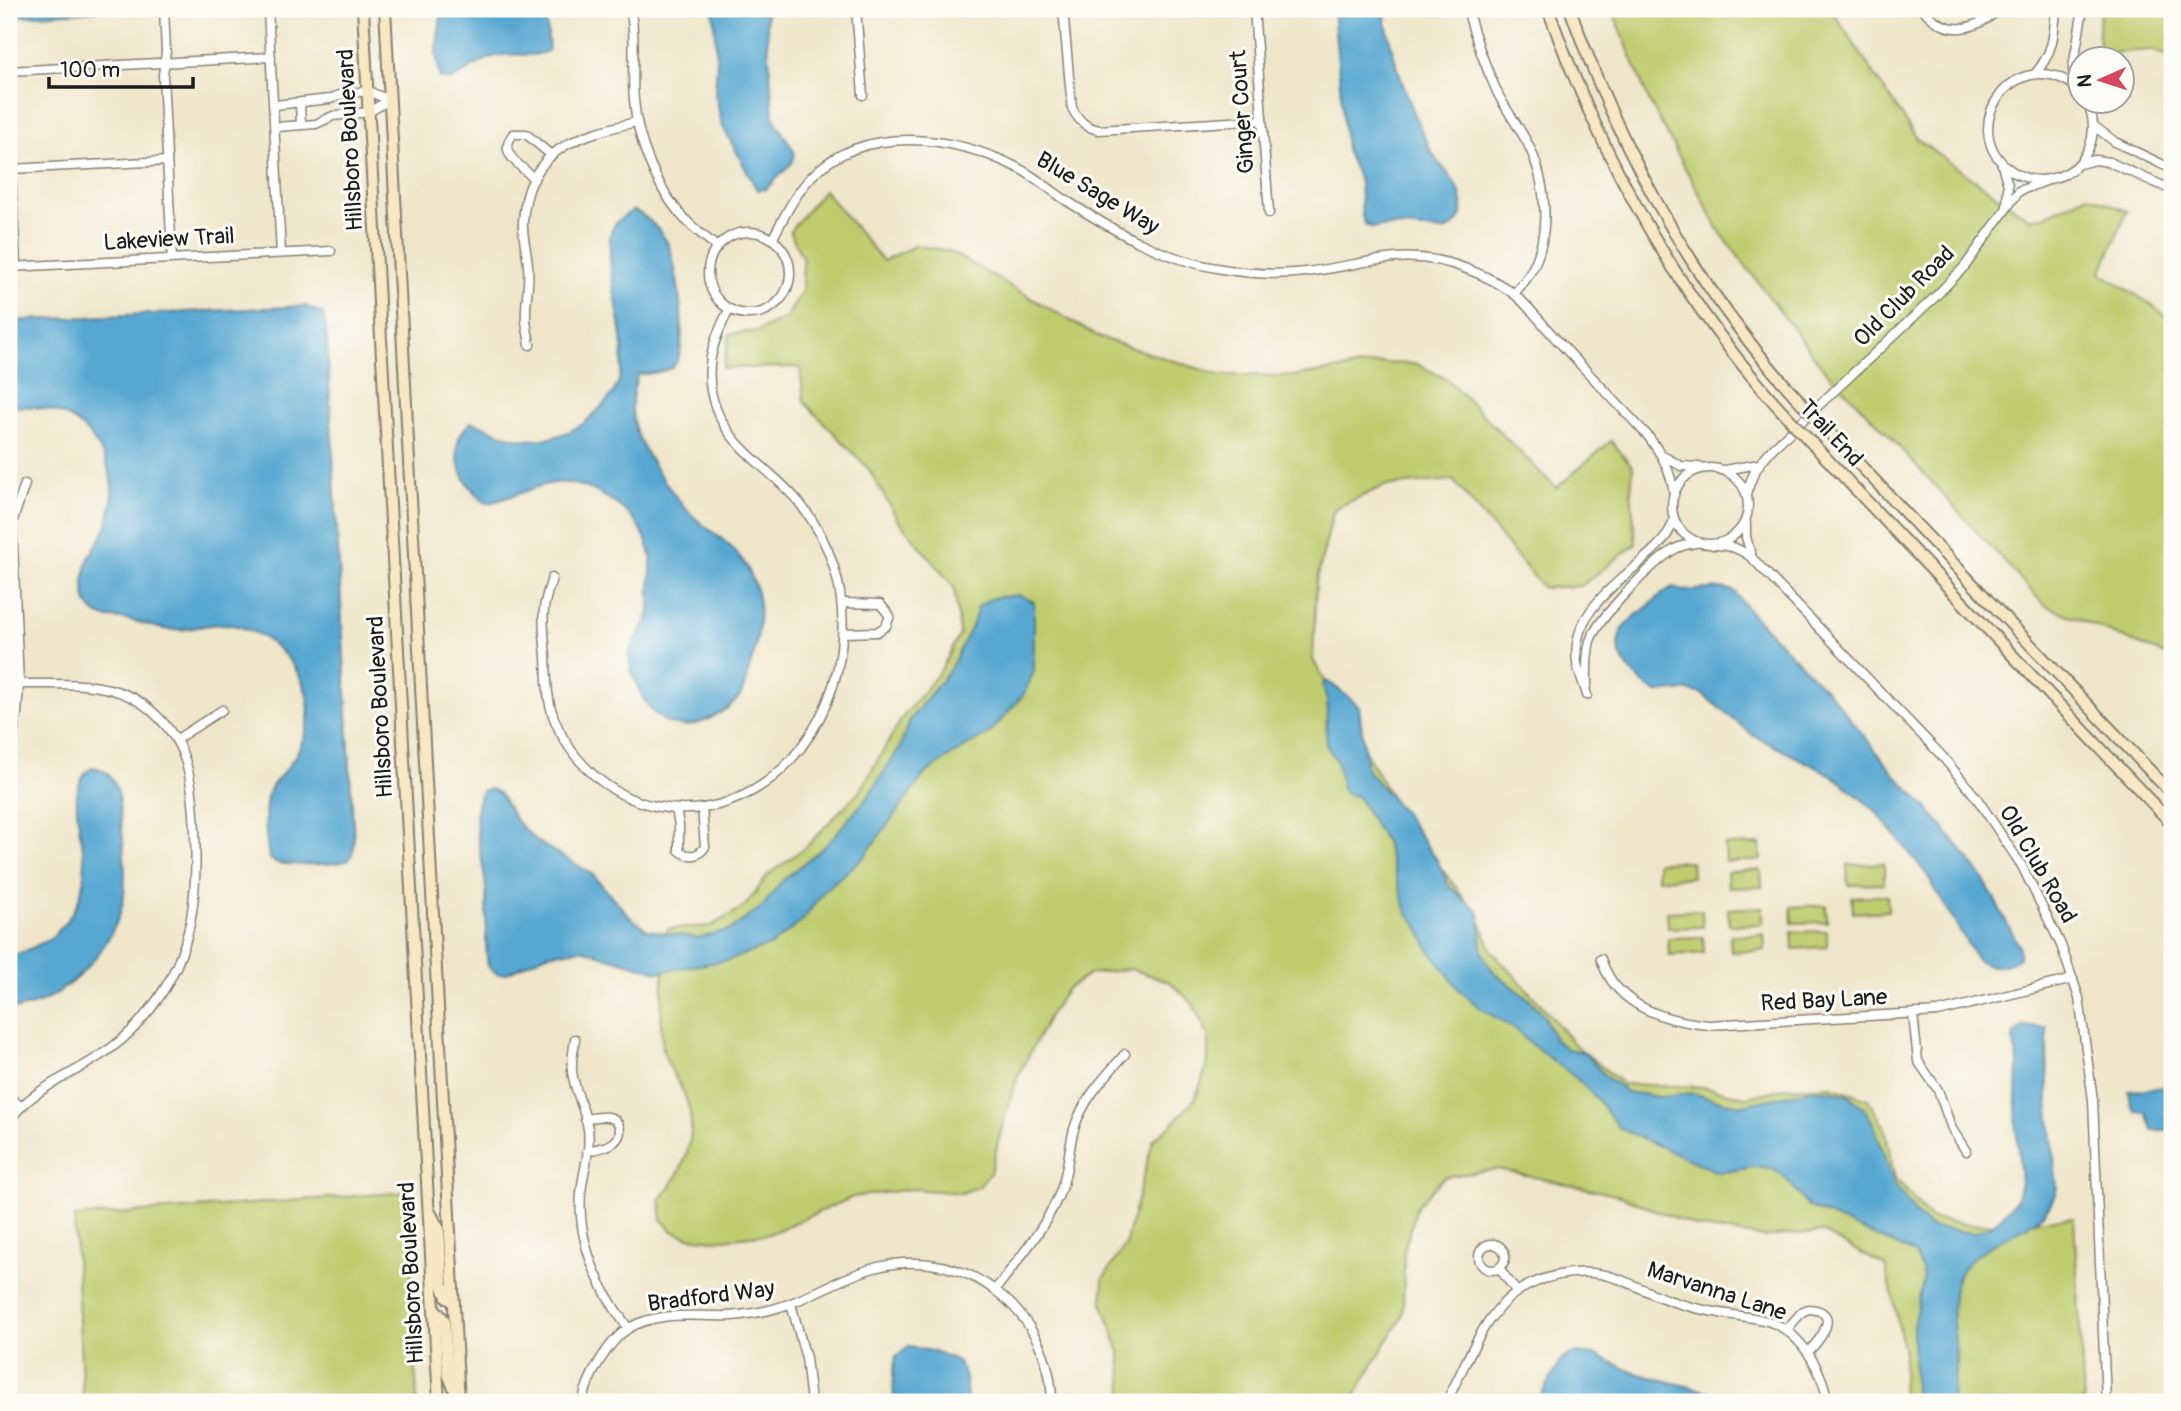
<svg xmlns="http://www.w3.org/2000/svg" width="2181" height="1411" font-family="Pangolin,sans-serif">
<rect width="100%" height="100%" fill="#fdfcf7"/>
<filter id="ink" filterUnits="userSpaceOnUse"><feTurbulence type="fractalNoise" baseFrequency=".0143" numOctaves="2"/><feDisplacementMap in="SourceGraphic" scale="14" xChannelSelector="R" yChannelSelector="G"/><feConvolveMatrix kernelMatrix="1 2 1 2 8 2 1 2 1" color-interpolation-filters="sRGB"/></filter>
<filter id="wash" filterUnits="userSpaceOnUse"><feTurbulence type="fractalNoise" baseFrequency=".00686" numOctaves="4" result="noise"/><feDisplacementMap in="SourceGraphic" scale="28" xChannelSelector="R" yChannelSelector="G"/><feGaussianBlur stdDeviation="1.57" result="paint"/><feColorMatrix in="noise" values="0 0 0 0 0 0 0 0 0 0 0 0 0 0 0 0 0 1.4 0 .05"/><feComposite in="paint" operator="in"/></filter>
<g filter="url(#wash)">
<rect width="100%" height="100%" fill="#efe6ca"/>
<g fill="#bfcc6e" stroke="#6e7445" stroke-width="2">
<polygon points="1612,9 1831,9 1918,140 2030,219 2047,215 2088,195 2127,211 2101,273 2146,301 2172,321 2172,658 2044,605 1881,427 1822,367 1720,232 1650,103"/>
<polygon points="2100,9 2172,9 2172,58 2151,50 2098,54"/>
<path d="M 824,190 L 883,261 L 916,245 L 949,251 L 1101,338 L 1219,375 L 1294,376 L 1381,363 L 1417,364 L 1448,380 L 1556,488 L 1611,441 L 1633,467 L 1631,491 L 1636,544 L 1581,586 L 1543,588 L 1453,480 L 1384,486 L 1334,509 L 1316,583 L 1313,660 L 1403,818 L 1477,915 L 1492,951 L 1546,1010 L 1572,1042 L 1623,1084 L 1703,1087 L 1746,1097 L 1787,1088 L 1831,1086 L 1868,1099 L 1885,1128 L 1895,1178 L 1930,1218 L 1972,1225 L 2074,1218 L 2084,1402 L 1902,1402 L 1904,1353 L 1894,1301 L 1885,1266 L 1822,1232 L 1761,1237 L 1697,1227 L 1620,1196 L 1498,1169 L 1444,1177 L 1417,1206 L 1404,1251 L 1403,1315 L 1351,1402 L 1124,1402 L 1120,1352 L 1102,1302 L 1103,1279 L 1125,1245 L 1153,1140 L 1172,1124 L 1195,1099 L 1208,1063 L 1208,1035 L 1193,1004 L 1170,982 L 1131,969 L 1090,974 L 1067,989 L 1049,1016 L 1018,1076 L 1007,1108 L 990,1173 L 979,1187 L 961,1193 L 912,1189 L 853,1197 L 769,1234 L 714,1240 L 688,1237 L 672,1231 L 662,1220 L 660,1200 C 683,1173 699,1137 687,1101 C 680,1081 664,1064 662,1042 C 659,1005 665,966 667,929 L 711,926 L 745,906 L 768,875 L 807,846 L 861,789 L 902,718 L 941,670 L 960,634 L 954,587 L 898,520 L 868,468 L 804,402 L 800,367 L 723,368 L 730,334 L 758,331 L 786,318 L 802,291 L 803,260 L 790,231 Z"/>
<polygon points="1760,844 1761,860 1726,862 1725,845"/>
<polygon points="1691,861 1692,877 1657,879 1657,862"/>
<polygon points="1884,863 1884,884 1848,885 1847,865"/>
<polygon points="1761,870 1762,887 1728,888 1727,872"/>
<polygon points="1887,895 1888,911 1853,913 1852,897"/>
<polygon points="1826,905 1827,922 1792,923 1791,907"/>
<polygon points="1763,907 1763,924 1729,925 1728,909"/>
<polygon points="1702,910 1703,927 1668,928 1667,912"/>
<polygon points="1827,931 1827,947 1793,949 1792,932"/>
<polygon points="1764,934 1765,950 1731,952 1730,936"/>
<polygon points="1703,937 1704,953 1669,955 1668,938"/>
<polygon points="408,1192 417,1402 83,1402 74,1217"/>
</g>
<g fill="#56a7d1" stroke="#396276" stroke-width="2">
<polygon points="9,9 100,9 96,11 9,17"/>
<path d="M 442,9 L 539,9 L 547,26 L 549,50 C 534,60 510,50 492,57 C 478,62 465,73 452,80 L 440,78 L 436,53 Z"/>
<polygon points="713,9 766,9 773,117 795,153 792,163 766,189 757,190 722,125 715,93 717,60"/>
<path d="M 1333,9 L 1384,9 C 1390,55 1409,104 1429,147 C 1438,166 1458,179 1462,202 C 1464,214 1457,227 1444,231 L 1394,226 L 1372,228 L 1366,225 L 1362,217 L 1360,182 L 1346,150 Z"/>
<path d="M 633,210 C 646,215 661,231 668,244 C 677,262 690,351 674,365 C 666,373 648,373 638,375 C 622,416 639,444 662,478 C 672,492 683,507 696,519 C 709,530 720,536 733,549 C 767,585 764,628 748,672 C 746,680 744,691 739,697 C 732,707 719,714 709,719 C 673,737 649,717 636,683 C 633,676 628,661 630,652 C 633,639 646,628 649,615 C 651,607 650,596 650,588 C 650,578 652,566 651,556 C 644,518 605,489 568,483 C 544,479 511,500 486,503 C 462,484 443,446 471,422 C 488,426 503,437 521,439 C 545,442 573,434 590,418 C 600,408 616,394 619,380 C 631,337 610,296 610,253 C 610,247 609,238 611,232 C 615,221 624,216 633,210 Z"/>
<path d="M 306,306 L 323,314 L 326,328 L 354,841 C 353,847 354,854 350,858 C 340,867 296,864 282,864 L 274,862 L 269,857 C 266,839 263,812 268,794 C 271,785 281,776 287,768 C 303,748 315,715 305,689 C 293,655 260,626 222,624 C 206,624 191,630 175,630 C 159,630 145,623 129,620 C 115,617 99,621 90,608 C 80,594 84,566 92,552 C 95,546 100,541 103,534 C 121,496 112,457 83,428 C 63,409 35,404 9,408 L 9,321 Z"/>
<path d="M 1673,587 L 1683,591 L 1722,588 L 1734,591 L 1749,611 L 1832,696 L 1896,776 L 1924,804 L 1969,859 L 1987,885 L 2019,946 L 2019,958 C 2004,967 1993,970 1977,960 L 1927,875 L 1875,810 L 1832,775 L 1754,736 L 1702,694 L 1686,690 L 1656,693 C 1640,682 1611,658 1620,635 C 1624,623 1637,615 1646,608 C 1655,601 1662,592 1673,587 Z"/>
<path d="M 1019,595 L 1034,602 L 1034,671 L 1024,694 L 989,734 L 953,754 L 925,774 L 863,858 L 825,890 L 802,921 L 771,945 L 729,960 L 658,972 L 581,949 L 547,954 L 507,973 L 497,974 L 488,966 C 484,940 487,915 486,889 C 484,860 468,817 482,791 L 491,789 L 499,793 L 517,822 L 535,840 L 592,874 L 630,917 L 648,930 L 698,938 L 730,930 L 763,906 L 781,882 L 827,844 L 867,798 L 900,747 L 911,718 L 949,671 L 972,626 L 978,607 L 992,598 Z"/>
<path d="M 1326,681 C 1330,682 1355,702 1359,707 L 1367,770 L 1404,813 L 1437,860 L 1448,884 L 1465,901 L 1474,907 L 1480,915 L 1482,950 L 1486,961 L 1496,974 L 1531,1001 L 1544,1015 L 1554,1039 L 1567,1049 L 1584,1052 L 1605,1076 L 1627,1092 L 1660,1097 L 1693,1093 L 1724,1102 L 1743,1105 L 1810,1090 L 1827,1090 L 1848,1095 L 1863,1107 L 1872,1121 L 1895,1185 L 1917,1215 L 1930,1227 L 1974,1233 L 1988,1227 L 2001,1218 L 2017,1199 L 2021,1181 L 2016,1126 L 2018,1063 L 2013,1039 L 2014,1034 L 2022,1027 L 2047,1027 L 2048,1099 L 2057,1188 C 2046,1237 1980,1235 1959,1275 C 1946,1300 1956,1332 1956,1360 C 1955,1374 1952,1388 1952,1402 L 1914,1402 L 1913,1325 L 1923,1281 L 1922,1269 L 1914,1253 L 1809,1207 C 1800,1199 1796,1189 1787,1180 C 1762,1155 1748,1173 1717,1172 L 1619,1128 L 1596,1098 L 1576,1078 L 1528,1042 L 1518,1031 L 1481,1009 L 1460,991 L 1428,948 L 1419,928 L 1407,912 L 1385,842 L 1357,796 L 1348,795 L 1342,789 L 1337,762 L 1326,745 L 1327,701 L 1323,685 Z"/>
<path d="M 93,767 C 108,770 113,778 118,792 C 121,825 127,861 124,895 C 119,944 60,1010 9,1009 L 9,955 C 21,955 33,947 44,942 C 55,937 60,929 67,920 C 81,903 86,880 84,858 C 82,831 64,785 93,767 Z"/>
<polygon points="2172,1086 2172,1130 2152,1130 2146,1112 2135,1111 2131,1104 2129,1091"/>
<path d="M 908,1347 C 921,1348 947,1353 958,1363 C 967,1372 966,1390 967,1402 L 894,1402 L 893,1373 L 896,1356 Z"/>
<polygon points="1574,1353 1596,1355 1635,1373 1726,1396 1740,1402 1537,1402 1562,1359"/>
</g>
</g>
<g filter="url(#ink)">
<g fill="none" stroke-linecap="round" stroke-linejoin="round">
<g stroke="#868173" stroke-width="11">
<g id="street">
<polyline points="164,9 166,51 163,75 172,258"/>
<polyline points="268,9 281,253"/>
<path d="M 630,9 C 637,39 631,69 634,100 C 637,139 655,184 680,214 C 691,227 704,236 717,247"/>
<polyline points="856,9 863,95"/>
<path d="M 1063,9 L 1072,108 C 1079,121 1085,127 1099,130 L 1262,120"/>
<polyline points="1254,9 1269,213"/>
<path d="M 1467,9 C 1475,38 1485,66 1498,94 C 1507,111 1519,127 1528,144 C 1547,182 1552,236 1530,273 C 1526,281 1519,287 1514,294"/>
<path d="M 1923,9 C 1947,38 1974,31 2000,9"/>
<polyline points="9,71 271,57"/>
<path d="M 2035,74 C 2053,53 2054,36 2056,9"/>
<polyline points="2074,86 2073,67 2083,9"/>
<path d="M 2080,91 C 2021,36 1950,128 2012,171 C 2024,179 2039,182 2053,178 C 2088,170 2102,132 2087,102"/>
<polyline points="300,103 301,125"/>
<polyline points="275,105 330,99 342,94 368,91 389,100"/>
<polyline points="2094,126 2115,142 2172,169"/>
<polyline points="276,127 316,124 333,116 369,112 389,100"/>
<polyline points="9,133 16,266"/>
<polyline points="2079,164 2095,160 2109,162 2172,190"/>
<polyline points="2002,165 2008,185 2007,207"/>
<polyline points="11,169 167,161"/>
<path d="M 534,179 C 521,164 497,155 513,134 L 526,134 L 551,155"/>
<circle cx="749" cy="273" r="41"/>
<path d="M 773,238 C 784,217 795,194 812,176 C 865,123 956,136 1016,167 C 1033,175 1048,188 1064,199 C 1114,231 1163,260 1222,269 C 1250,274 1279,275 1306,272 C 1367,265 1405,245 1467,269 C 1483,275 1501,284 1514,294 C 1530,307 1543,325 1557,340 C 1587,372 1618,404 1648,436 C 1662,455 1671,470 1674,495"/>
<polyline points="9,267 331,251"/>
<path d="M 530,345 C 529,336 526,327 526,318 C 525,301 530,283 528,265 C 527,251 522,236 523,222 C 527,149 576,136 636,122"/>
<polyline points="1663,456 1681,466 1699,467"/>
<circle cx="1710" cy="506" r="38"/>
<polyline points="1724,470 1759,464"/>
<path d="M 1747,496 C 1749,477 1760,462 1773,448 L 1935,297 L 1965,266 L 2019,191 L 2048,180"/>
<polyline points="1746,523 1746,537 1752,558"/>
<path d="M 1713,545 C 1730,545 1739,548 1752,558 L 1942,756 L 1976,797 L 2022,866 L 2061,945 L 2079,998 L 2093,1100 L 2106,1402"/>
<path d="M 552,578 C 549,588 545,599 544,609 C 542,624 545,641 546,657 C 547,674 546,692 551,709 C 565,756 606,796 655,806 C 705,817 754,799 789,762 C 854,691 862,581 801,505 C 773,469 731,451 715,406 C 703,371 712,341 729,310"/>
<polyline points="842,603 880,604 890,616 886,626 877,632 844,633"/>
<path d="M 1587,685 C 1587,670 1586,655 1590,641 C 1598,618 1654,561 1675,549 C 1682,545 1689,544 1696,543"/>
<path d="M 1587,695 C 1584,684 1579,674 1577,663 C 1570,615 1614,586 1645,558 C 1658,546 1669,537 1674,519"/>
<polyline points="177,739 222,710"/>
<polyline points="9,755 17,714 19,684 12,523 25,484"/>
<path d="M 676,809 L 679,825 L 679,850 C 688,858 698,857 705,847 L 702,808"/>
<path d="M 1601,959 C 1616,1006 1665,1021 1709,1025 L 1938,1012 L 2073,979"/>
<polyline points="1913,1014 1918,1061 1938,1090 1952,1129 1966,1151"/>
<path d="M 575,1039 C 574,1049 571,1061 572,1071 C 574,1090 585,1109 588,1129 C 591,1150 583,1172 581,1193 C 577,1243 599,1289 628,1328"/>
<polyline points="9,1096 20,1106"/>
<path d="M 585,1119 C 592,1118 601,1116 608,1117 C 621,1119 624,1135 614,1142 C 607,1148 595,1149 587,1151"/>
<path d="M 9,1121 C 32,1089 66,1078 98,1057 C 114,1047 130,1034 142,1019 C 192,963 198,902 195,831 C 192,778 189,738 143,704 C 108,679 59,685 19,684"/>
<circle cx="1492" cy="1257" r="13"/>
<polyline points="1499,1268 1517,1292"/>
<path d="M 995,1290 C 1018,1260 1043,1231 1058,1197 C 1068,1176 1068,1151 1074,1129 C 1083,1099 1105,1077 1125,1054"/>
<polyline points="791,1304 806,1358 811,1402"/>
<path d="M 1786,1330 L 1803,1311 L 1809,1309 C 1843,1311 1820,1340 1808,1352"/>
<path d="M 583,1402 C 586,1379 609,1340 629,1328 C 657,1312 687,1316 717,1316 C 733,1317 750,1314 765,1311 C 806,1302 838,1277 878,1267 C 967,1245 1051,1312 1052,1402"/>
<path d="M 1446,1402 C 1469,1361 1484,1305 1531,1284 C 1551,1275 1572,1271 1593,1273 C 1621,1276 1643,1291 1668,1300 C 1685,1306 1702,1310 1720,1313 C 1741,1317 1768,1317 1786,1330 C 1809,1347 1823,1375 1828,1402"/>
</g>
</g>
<g stroke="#868173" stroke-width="14">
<g id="secondary">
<polyline points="363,9 439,1402"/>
<polyline points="385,9 459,1402"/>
<path d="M 1548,9 C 1601,156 1676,295 1782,411"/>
<path d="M 1570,9 C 1621,151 1694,286 1796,397"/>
<polyline points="1823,426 2172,794"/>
<polyline points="1809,440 2172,824"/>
<polyline points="430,1212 439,1229 442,1284 447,1298 454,1302"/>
<polyline points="434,1308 444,1320 448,1374 456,1393"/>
</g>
</g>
<use href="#street" stroke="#fff" stroke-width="8"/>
<use href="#secondary" stroke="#f7e8c3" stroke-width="10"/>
<g stroke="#868173" stroke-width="14" stroke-linecap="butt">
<g id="secondary-bridge">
<polyline points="1796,397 1823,426"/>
<polyline points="1782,411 1809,440"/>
</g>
</g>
<use href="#secondary-bridge" stroke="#f7e8c3" stroke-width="10"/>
</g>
</g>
<g text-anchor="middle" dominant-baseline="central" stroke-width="6" stroke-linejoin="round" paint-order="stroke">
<g font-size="23" fill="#1c1c1c" stroke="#fdfcf7">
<text transform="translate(1242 112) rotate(-94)">Ginger Court</text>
<text transform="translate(350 140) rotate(-93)">Hillsboro Boulevard</text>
<text transform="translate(1098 193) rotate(31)">Blue Sage Way</text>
<text transform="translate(169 239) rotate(-3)">Lakeview Trail</text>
<text transform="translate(1904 296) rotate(-45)">Old Club Road</text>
<text transform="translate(1831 433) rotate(47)">Trail End</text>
<text transform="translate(380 707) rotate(-93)">Hillsboro Boulevard</text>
<text transform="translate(2038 864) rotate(60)">Old Club Road</text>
<text transform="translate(1824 1000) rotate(-3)">Red Bay Lane</text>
<text transform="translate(411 1273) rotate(-93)">Hillsboro Boulevard</text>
<text transform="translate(1717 1291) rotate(18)">Marvanna Lane</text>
<text transform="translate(711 1296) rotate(-7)">Bradford Way</text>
</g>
</g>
<rect width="2181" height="1411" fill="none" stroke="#fdfcf7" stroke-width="35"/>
<g transform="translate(2101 80) rotate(267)"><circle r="33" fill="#fdfcf7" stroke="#a3a29f" stroke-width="2"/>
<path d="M0-5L12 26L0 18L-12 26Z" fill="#d1495b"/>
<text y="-10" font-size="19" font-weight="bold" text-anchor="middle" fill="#1c1c1c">N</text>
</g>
<path d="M49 77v10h144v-10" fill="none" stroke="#1c1c1c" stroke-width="3.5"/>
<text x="60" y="77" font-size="21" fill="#1c1c1c" stroke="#fdfcf7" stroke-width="5" paint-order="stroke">100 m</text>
</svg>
